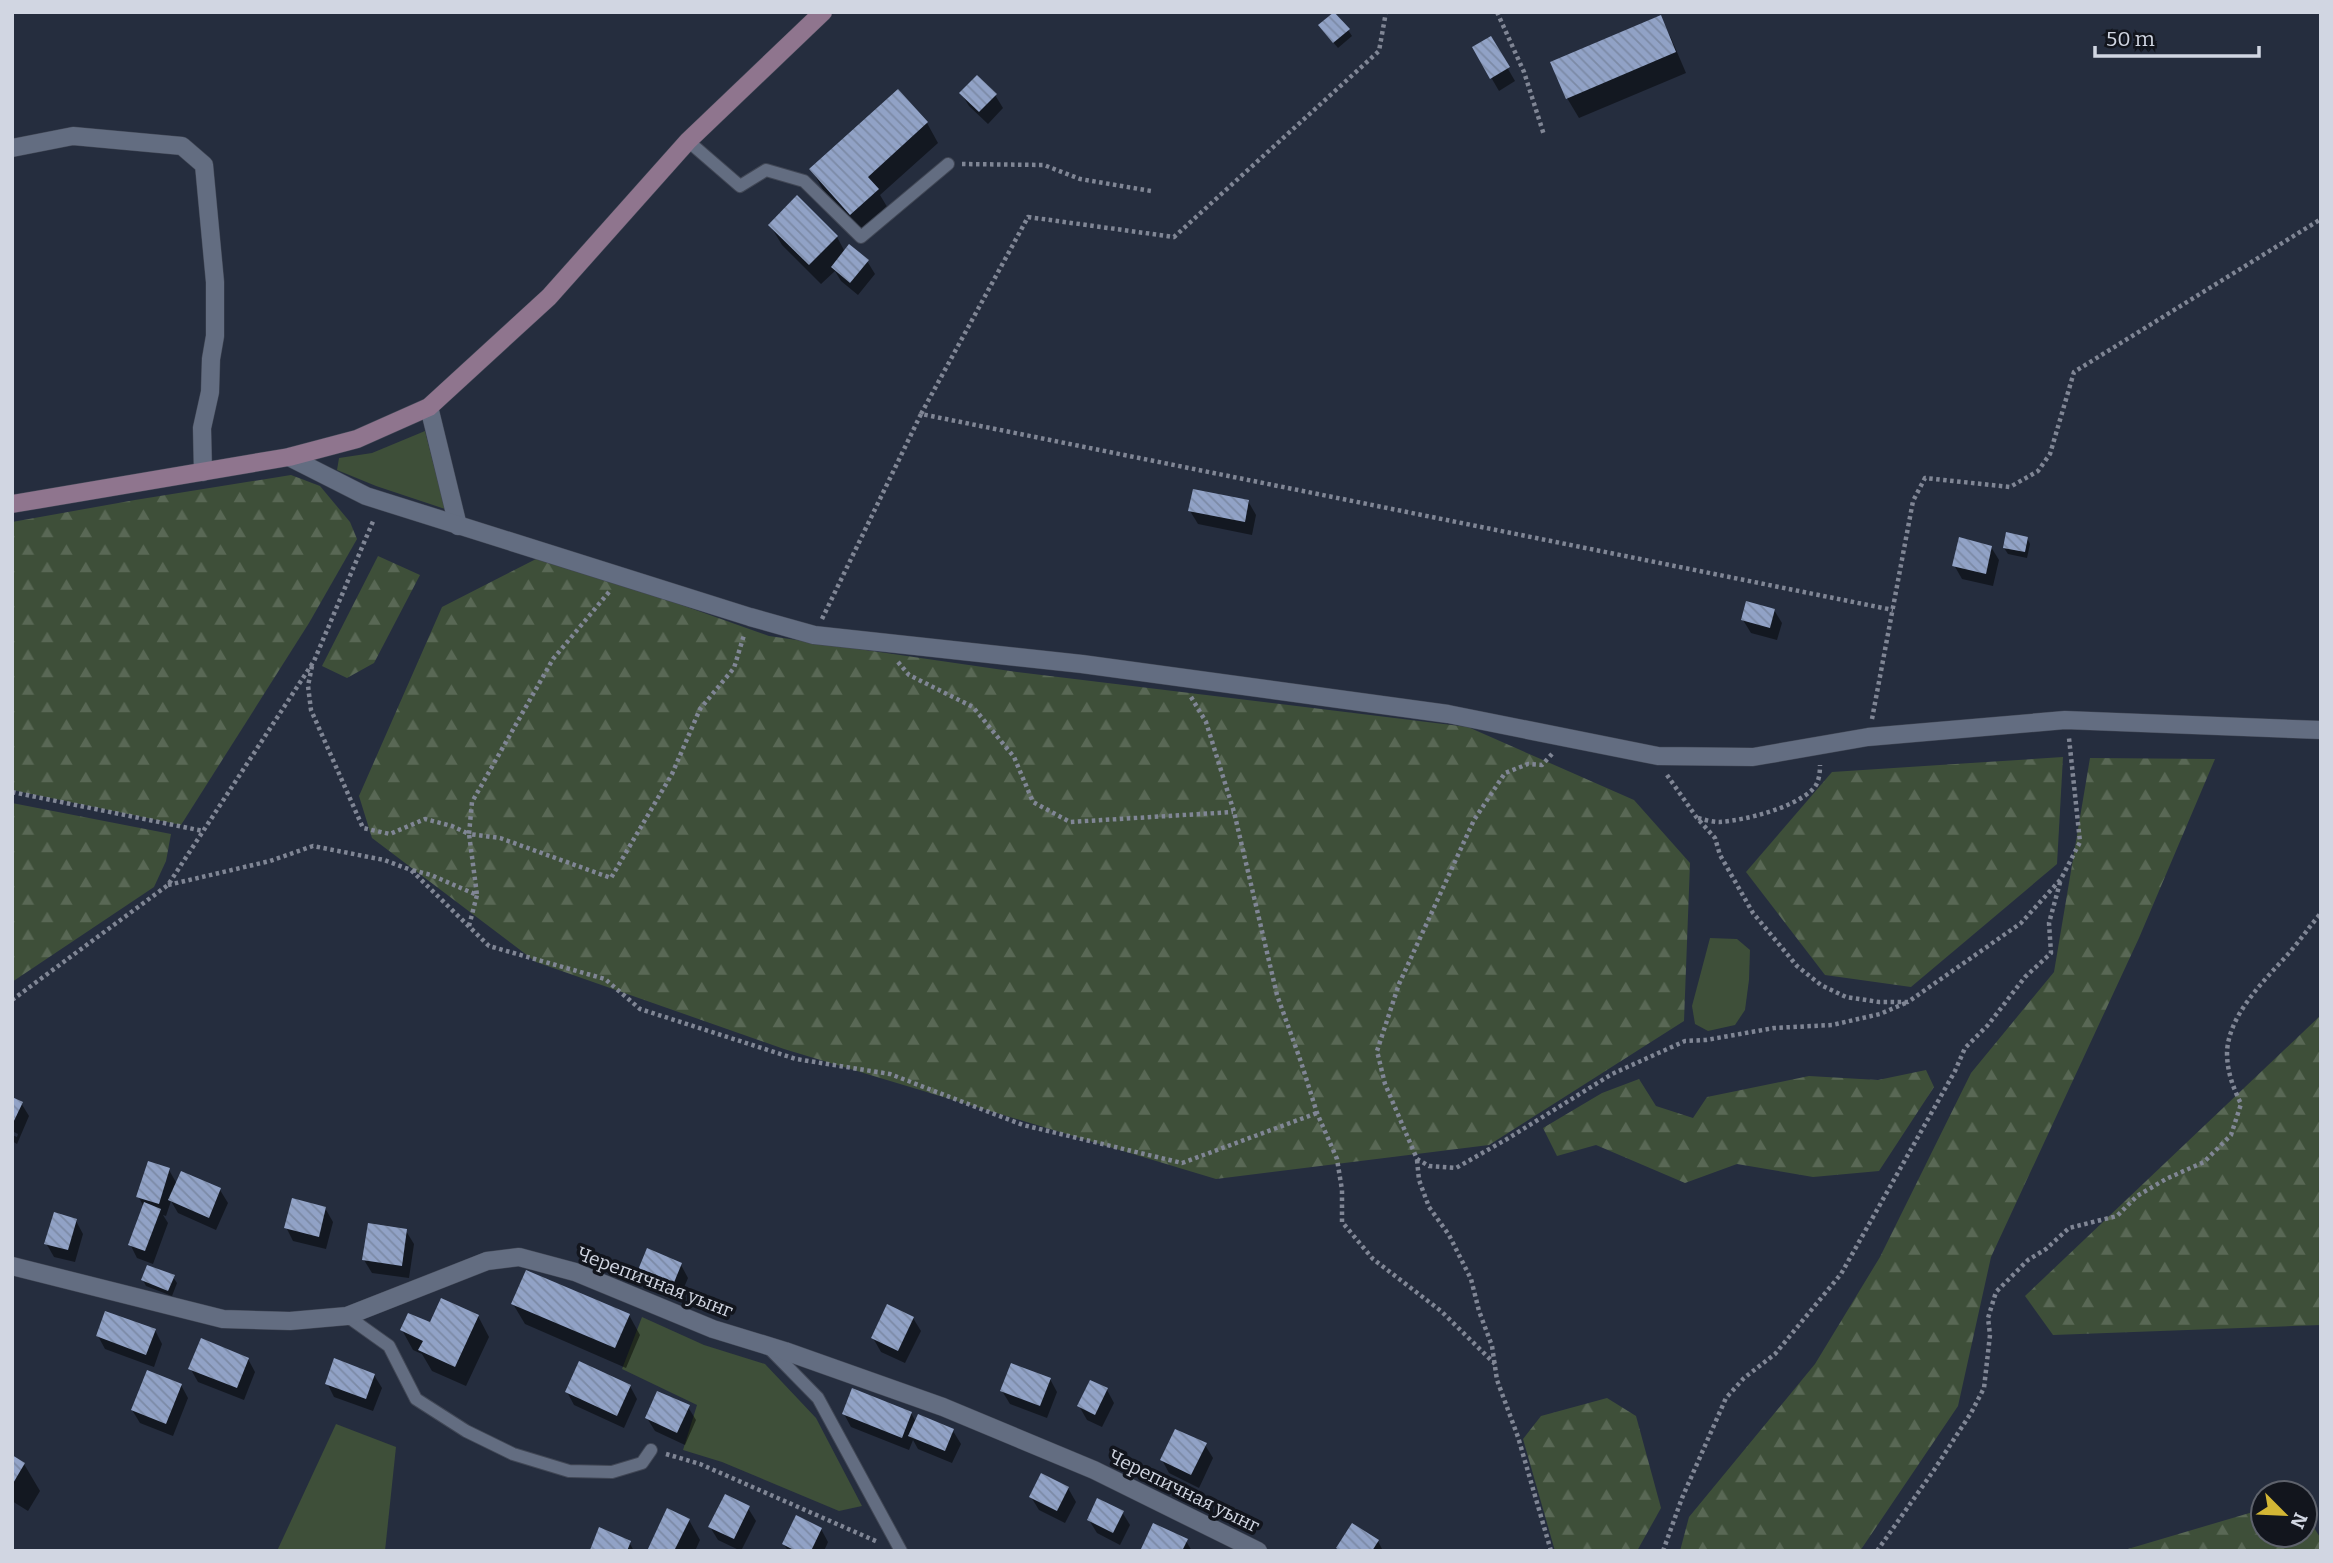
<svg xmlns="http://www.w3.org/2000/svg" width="2333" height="1563" font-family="Bitter,serif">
<defs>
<pattern id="forest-firs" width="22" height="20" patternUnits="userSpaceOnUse" patternTransform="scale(1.75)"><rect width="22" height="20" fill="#3e4f39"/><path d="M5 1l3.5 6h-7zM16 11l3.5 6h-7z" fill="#596855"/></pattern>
<pattern id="building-back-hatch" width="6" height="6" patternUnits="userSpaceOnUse" patternTransform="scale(1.75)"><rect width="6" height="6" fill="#91a2c6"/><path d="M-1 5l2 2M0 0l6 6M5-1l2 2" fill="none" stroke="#7c8aa6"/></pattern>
</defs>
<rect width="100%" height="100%" fill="#252d3e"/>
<g fill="#3e4f39">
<polygon points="425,431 445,509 376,486 337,470 339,458 372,453"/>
<polygon points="1710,938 1737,939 1750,950 1749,980 1745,1010 1735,1025 1708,1031 1695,1024 1692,1006"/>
<polygon points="642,1317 704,1345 765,1364 816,1418 862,1506 839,1511 722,1462 683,1450 697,1405 622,1369"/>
<polygon points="336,1424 396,1447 385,1551 277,1551"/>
</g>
<g fill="url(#forest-firs)">
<polygon points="291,475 320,486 350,522 357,539 309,623 181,825 12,790 12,522 135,500"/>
<polygon points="378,556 420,575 374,663 347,678 322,666"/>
<polygon points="538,558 614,581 769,636 1017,672 1468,727 1634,800 1690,863 1684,1021 1489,1145 1216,1179 784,1049 536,962 372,838 359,796 442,607"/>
<polygon points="2063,757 2057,864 1911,987 1825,975 1746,872 1832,772"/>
<polygon points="2090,758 2215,759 2139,938 1991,1257 1958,1406 1860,1551 1680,1551 1689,1517 1815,1364 1880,1257 1971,1073 2054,972"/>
<polygon points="12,803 171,834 166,861 154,887 12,982"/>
<polygon points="2321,1015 2321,1325 2053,1335 2025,1296"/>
<polygon points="1926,1070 1934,1087 1879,1171 1813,1177 1737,1164 1685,1183 1596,1145 1557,1156 1543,1128 1602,1093 1639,1079 1656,1106 1693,1118 1707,1097 1809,1076 1878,1080"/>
<polygon points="1607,1398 1636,1416 1661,1508 1637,1551 1555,1551 1523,1439 1541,1416"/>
<polygon points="2263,1509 2263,1535 2305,1535 2305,1513 2321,1539 2321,1551 2121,1551"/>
</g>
<g fill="#0007">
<polygon points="1660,17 1671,38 1686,73 1579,118 1567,98"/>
<polygon points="1348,30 1352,36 1338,48 1324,31"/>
<polygon points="1490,38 1515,81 1499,91 1474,48"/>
<polygon points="961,93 995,95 1003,108 988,124 969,106"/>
<polygon points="927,123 938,143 880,195 889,210 862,234 823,190 812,170"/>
<polygon points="770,225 837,237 845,252 867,261 875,274 858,295 841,281 835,271 821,284 782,245"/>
<polygon points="1248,501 1256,515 1252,535 1198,524 1190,511"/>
<polygon points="2027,538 2030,544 2027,558 2008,554 2004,548"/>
<polygon points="1991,547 1999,560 1993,586 1962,579 1954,565"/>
<polygon points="1774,610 1782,623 1777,640 1751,633 1743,620"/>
<polygon points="12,1099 21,1103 29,1116 17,1144 12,1141 12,1135 17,1137 18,1134 12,1131"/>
<polygon points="169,1170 177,1184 220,1190 228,1203 216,1230 178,1213 171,1201 166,1216 163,1215 168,1223 153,1264 137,1258 130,1244 144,1207 138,1196"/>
<polygon points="325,1208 333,1222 326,1249 293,1241 286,1227"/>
<polygon points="76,1221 83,1234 75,1262 54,1257 46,1243"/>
<polygon points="406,1231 414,1244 409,1278 372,1273 364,1260"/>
<polygon points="681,1265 688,1278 680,1297 648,1283 640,1270"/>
<polygon points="173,1277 177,1283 172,1296 146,1286 143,1280"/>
<polygon points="513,1304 629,1315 640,1335 626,1368 525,1324"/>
<polygon points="478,1316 489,1337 466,1386 432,1371 422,1354 413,1350 402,1330"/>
<polygon points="913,1318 921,1331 905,1363 881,1352 873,1338"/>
<polygon points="155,1330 162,1344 154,1367 105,1349 98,1336"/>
<polygon points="248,1359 255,1372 244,1400 198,1382 190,1368"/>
<polygon points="374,1375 382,1388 373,1411 334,1397 327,1383"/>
<polygon points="1050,1379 1057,1392 1047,1418 1010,1404 1002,1391"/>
<polygon points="181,1385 188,1398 173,1436 140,1423 132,1410"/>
<polygon points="630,1386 637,1399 624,1428 574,1405 567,1392"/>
<polygon points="1107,1390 1114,1403 1102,1427 1087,1420 1079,1406"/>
<polygon points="688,1407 696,1420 685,1445 655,1431 647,1418"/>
<polygon points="911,1413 916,1422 953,1431 961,1444 952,1463 918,1449 913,1440 909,1450 851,1427 844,1414"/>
<polygon points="1205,1445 1213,1458 1199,1488 1169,1473 1162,1460"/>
<polygon points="12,1457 24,1464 40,1491 28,1511 12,1501"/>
<polygon points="1068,1488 1076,1502 1065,1523 1039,1510 1031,1497"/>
<polygon points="748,1508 756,1521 741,1551 718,1540 710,1527"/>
<polygon points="1122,1512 1130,1525 1120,1545 1097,1533 1089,1520"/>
<polygon points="689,1520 700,1540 695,1551 649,1551"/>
<polygon points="821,1529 828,1542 824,1551 788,1551 784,1544"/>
<polygon points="1186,1541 1192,1551 1144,1551 1143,1549"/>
<polygon points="1378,1541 1383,1551 1340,1551 1338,1548"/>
<polygon points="629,1542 634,1551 592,1550"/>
</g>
<g fill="url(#building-back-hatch)">
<polygon points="1334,12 1350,29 1333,43 1318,25"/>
<polygon points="1661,15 1676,52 1566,99 1550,62"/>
<polygon points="1491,36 1510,67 1490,79 1472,47"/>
<polygon points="977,75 997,94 979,112 959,93"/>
<polygon points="898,89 928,122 868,177 879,189 850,215 809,169"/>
<polygon points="797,195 838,236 809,265 768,225"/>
<polygon points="849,244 869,260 850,283 831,267"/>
<polygon points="1193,489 1249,500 1245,522 1188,511"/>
<polygon points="2006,532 2028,537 2025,552 2003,548"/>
<polygon points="1959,537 1992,546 1986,574 1952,566"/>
<polygon points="1746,601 1775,609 1770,628 1741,620"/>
<polygon points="12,1097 23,1102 12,1125"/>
<polygon points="148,1161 170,1168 159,1204 136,1197"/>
<polygon points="181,1171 221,1188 209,1218 168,1200"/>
<polygon points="292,1198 326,1207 319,1237 284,1228"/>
<polygon points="144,1202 161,1209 145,1251 128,1245"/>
<polygon points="54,1212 77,1219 68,1250 44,1244"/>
<polygon points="368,1223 407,1229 402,1266 362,1260"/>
<polygon points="647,1248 682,1263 673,1285 638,1270"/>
<polygon points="147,1265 175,1275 168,1291 141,1280"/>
<polygon points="526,1270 630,1314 615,1348 511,1304"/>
<polygon points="441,1298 479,1315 455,1367 418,1350 423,1341 400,1330 408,1313 430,1322"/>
<polygon points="887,1304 914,1317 898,1351 871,1338"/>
<polygon points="105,1311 156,1329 146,1355 96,1336"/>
<polygon points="201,1338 249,1358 237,1388 188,1369"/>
<polygon points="334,1358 375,1374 366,1399 325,1384"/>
<polygon points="579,1361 631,1385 617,1416 565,1392"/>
<polygon points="1011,1363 1051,1378 1040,1406 1000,1391"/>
<polygon points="147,1370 182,1384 166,1424 131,1410"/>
<polygon points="1090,1380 1108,1388 1095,1415 1077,1406"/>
<polygon points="852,1388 912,1412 902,1438 842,1414"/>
<polygon points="657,1391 690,1405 677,1433 645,1418"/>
<polygon points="918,1414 954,1429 945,1451 908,1436"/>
<polygon points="1175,1429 1207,1443 1191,1475 1160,1460"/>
<polygon points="12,1455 25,1463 12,1485"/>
<polygon points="1041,1473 1069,1487 1057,1511 1029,1497"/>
<polygon points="725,1494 750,1506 734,1539 708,1527"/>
<polygon points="1097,1498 1124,1511 1113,1533 1087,1520"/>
<polygon points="667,1508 690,1519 674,1551 647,1551"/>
<polygon points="796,1515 822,1528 811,1551 796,1551 782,1544"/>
<polygon points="1153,1523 1188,1539 1182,1551 1145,1551 1141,1549"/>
<polygon points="1352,1523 1379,1540 1372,1551 1341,1551 1336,1548"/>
<polygon points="599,1527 631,1541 627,1551 590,1550"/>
</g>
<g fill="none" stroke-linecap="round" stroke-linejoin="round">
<g stroke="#414755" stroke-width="14">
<g id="service">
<polyline points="688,141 740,186 766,170 804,181 861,237 948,164"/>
<polyline points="347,1316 389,1346 416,1399 466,1431 513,1454 569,1471 612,1472 642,1463 651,1450"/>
<polyline points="770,1349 818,1398 901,1551"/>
</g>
</g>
<g stroke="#414755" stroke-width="19">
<g id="minor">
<polyline points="12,148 73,136 182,146 204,165 215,282 215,336 211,359 210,392 202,428 203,472"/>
<polyline points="429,407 458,526"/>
<polyline points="289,457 366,496 750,617 814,635 1082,664 1448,714 1658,756 1753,757 1868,737 2065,720 2321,730"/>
<polyline points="12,1266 223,1319 290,1321 347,1316 487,1261 519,1257 575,1272 713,1329 785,1351 943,1407 1094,1470 1258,1551"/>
</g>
</g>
<g stroke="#414755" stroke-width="19">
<polyline id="secondary" points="12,504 289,457 357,439 429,407 549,297 688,141 823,12"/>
</g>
<g stroke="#808695" stroke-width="4.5" stroke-dasharray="3.5 3.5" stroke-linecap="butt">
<polyline points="1497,12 1524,72 1544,135"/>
<polyline points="962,164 1044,165 1080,179 1151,191"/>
<polyline points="921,414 1028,217 1174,237 1379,51 1386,12"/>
<polyline points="609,592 553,659 472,802 469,834 500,838 611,878 672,774 700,709 734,668 744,635"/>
<polyline points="822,619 921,414 1893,610"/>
<polyline points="898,662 909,675 973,707 1014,757 1033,802 1070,822 1233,812"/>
<polyline points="312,666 308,686 311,710 363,828 390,834 425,819 452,826 469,834 477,895 431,875 412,870"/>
<polyline points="1191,697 1206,722 1234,812 1277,995 1301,1062 1317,1113 1337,1159 1342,1190 1342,1222 1373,1259 1441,1311 1495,1364"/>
<polyline points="1872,719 1913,501 1925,478 2010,487 2038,471 2050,454 2074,372 2321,219"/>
<polyline points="1552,754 1542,765 1528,764 1505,773 1474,820 1399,984 1377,1051 1385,1084 1417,1159 1429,1166 1456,1168 1507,1139 1612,1074 1685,1041 1706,1040 1774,1028 1832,1025 1880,1014 1908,1002"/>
<polyline points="1667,775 1697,818 1715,838 1720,855 1753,913 1797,966 1821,985 1846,997 1879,1002 1908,1002 2021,923 2061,879 2080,842 2069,738"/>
<polyline points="12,792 203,831"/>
<path d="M 1698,818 C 1705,820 1713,822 1720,822 C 1746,820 1793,808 1812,790 C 1819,784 1820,773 1820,765"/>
<polyline points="168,885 270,861 313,846 384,860 411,870 489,946 605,979 640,1009 796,1059 890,1074 1023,1125 1182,1163 1317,1113"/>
<polyline points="469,926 477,895"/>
<polyline points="12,1000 168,885 314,661 374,519"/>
<polyline points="1417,1160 1419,1180 1429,1207 1449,1235 1471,1279 1479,1311 1492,1346 1497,1380 1518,1437 1551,1551"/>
<polyline points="666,1454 700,1464 878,1542"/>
<polyline points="1663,1551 1682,1498 1726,1398 1744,1378 1775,1354 1841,1274 1955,1071 1965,1048 1988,1025 2025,977 2051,953 2049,923 2061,879"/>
<path d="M 1877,1551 L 1934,1470 L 1971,1413 L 1984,1388 L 1990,1335 L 1988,1318 L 1996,1292 L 2028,1260 L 2046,1249 L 2069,1228 L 2117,1216 L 2137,1196 L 2166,1179 L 2204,1162 L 2231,1135 L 2241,1104 C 2233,1087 2227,1072 2227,1052 C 2229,1013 2266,979 2290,952 C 2301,939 2310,926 2321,913"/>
</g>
<use href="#service" stroke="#636d81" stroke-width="12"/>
<use href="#minor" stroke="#636d81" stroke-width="18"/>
<use href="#secondary" stroke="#8f758e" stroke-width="18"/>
</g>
<g text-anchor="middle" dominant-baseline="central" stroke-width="7" stroke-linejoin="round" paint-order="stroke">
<g font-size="19" fill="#d1d6e2" stroke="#12151d">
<text transform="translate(655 1282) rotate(21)">Черепичная уынг</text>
<text transform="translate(1184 1491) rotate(26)">Черепичная уынг</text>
</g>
</g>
<rect width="2333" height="1563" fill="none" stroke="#d1d6e2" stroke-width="28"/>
<g transform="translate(2284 1514) rotate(114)"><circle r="33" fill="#12151d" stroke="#5e626c" stroke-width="2"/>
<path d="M0-5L12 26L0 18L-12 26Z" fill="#d3b635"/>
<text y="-10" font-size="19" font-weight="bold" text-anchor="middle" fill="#d1d6e2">N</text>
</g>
<path d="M2095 46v10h164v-10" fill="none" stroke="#d1d6e2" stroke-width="3.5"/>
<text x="2106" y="46" font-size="21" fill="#d1d6e2" stroke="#12151d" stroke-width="5" paint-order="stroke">50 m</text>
</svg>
